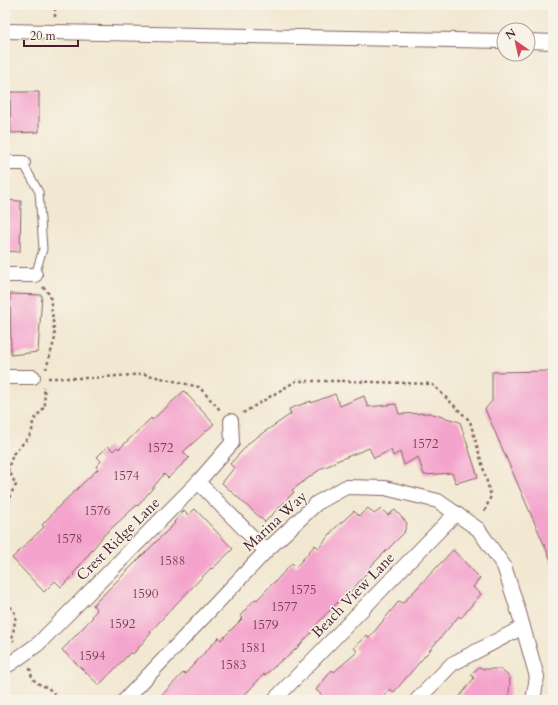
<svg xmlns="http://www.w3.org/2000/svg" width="558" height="705" font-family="Cardo,serif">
<rect width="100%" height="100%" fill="#f7f3e8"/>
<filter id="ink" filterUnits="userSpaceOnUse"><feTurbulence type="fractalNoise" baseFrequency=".025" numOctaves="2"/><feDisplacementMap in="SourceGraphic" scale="8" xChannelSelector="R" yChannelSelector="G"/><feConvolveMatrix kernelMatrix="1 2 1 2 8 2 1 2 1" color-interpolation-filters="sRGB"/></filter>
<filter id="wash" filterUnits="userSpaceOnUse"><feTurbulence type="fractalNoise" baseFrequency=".012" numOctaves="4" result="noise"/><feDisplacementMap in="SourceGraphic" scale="16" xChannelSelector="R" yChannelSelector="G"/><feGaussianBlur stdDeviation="0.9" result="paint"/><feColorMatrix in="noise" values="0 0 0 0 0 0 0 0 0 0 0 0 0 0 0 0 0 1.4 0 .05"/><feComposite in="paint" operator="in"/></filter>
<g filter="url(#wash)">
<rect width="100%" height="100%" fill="#f2e8d1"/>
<g id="blocks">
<g fill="#f4a3cc">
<polygon points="10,92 39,92 39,132 11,133"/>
<polygon points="5,200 21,201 20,252 5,251"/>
<polygon points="10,294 42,295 38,352 11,355"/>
<polygon points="553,371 553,565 485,409 492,401 492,372"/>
<polygon points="184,391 214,424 183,452 189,458 168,478 164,474 138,506 137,505 104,535 73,574 74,575 61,587 55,581 44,592 12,558 44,527 42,525 60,505 98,469 96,467 101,461 97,457 108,446 113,451 117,447 119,449 151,418 152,420"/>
<polygon points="335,394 340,406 364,396 368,407 396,404 399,414 429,413 460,422 478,477 456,483 452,473 424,475 418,457 404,465 400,452 393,456 391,450 374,458 369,448 334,462 335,463 322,468 292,490 294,492 265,522 222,483 234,468 230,464 251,441 291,414 289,409 311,401 311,403"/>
<polygon points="368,508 374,514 381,509 388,515 395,510 407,523 404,533 368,569 369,570 343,601 341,599 313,628 314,630 297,648 285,659 284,658 265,675 264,674 240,700 157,700 184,672 185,674 219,637 221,640 243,618 240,616 255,599 257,600 274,582 275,582 292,563 296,567 315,545 319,548 334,529 354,511 359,516"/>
<polygon points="195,509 233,549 212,569 211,568 175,605 150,632 151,633 133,654 131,652 99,685 62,650 93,617 92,616 97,610 93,605 175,523 174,522 184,511 188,515"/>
<polygon points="453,550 480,578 473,587 481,594 461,618 459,616 394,692 390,689 381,700 328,700 316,690 332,670 334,672 357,652 354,647 367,635 369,638 399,601 403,603"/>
<polygon points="479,667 484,669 500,669 510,677 509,700 457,700 474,678 471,674"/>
</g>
</g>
</g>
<g filter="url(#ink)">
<use href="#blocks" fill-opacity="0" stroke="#856565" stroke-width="1"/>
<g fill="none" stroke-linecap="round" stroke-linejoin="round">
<g stroke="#856565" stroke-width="9">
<polyline id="service" points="23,163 39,192 43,249 35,275"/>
</g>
<g stroke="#856565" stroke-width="16">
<g id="minor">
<polyline points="5,31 504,41"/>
<polyline points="528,41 553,42"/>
<polyline points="5,163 23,163"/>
<polyline points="5,275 35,275"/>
<polyline points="5,377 33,377"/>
<polyline points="198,482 266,551"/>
<polyline points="5,666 10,664 38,644 198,482 232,443 231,421"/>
<polyline points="125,700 266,551 317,503 346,487 385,488 438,501 478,529 504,566 519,613 537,677 533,700"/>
<polyline points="274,700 456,513"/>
<polyline points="417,700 452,664 523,627"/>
</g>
</g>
<g stroke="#856565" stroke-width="2.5" stroke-dasharray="3 3" stroke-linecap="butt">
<polyline points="55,17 55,5"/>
<polyline points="43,287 50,295 55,338 46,369"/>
<polyline points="48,378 92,378 144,374 199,387 221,411"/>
<polyline points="243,413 296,381 345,381 432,384 470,421 491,496 484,513"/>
<polyline points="5,508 9,504 10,495 16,485 8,469 13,454 28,438 32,431 33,421 45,406 44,387"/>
<polyline points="5,604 10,606 16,615 12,639 14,641"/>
<polyline points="30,668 32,678 37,683 48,688 55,694 59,700"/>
</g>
<use href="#service" stroke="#fff" stroke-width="7"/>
<use href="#minor" stroke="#fff" stroke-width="14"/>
</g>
</g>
<g text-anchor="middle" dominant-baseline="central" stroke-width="3" stroke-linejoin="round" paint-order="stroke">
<g font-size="13" fill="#744053">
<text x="425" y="444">1572</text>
<text x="160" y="448">1572</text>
<text x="126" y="476">1574</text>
<text x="97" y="511">1576</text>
<text x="69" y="539">1578</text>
<text x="172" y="561">1588</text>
<text x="303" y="590">1575</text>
<text x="145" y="594">1590</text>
<text x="284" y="607">1577</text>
<text x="122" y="624">1592</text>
<text x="265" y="625">1579</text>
<text x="253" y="648">1581</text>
<text x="92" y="656">1594</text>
<text x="233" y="665">1583</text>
</g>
<g font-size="15" fill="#4a1f2b" stroke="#f7f3e8">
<text transform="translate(275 521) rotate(-43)">Marina Way</text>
<text transform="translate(118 539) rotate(-45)">Crest Ridge Lane</text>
<text transform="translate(353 595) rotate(-46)">Beach View Lane</text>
</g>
</g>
<rect width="558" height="705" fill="none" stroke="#f7f3e8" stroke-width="20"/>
<g transform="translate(516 42) rotate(326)"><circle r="19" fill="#f7f3e8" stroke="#b29e9c"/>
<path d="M0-3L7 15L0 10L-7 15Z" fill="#d1495b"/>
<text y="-6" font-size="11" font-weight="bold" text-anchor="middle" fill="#4a1f2b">N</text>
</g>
<path d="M24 40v6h54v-6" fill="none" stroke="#4a1f2b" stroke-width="2"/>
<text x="30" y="40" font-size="12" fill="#4a1f2b" stroke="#f7f3e8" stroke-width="3" paint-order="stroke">20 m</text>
</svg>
